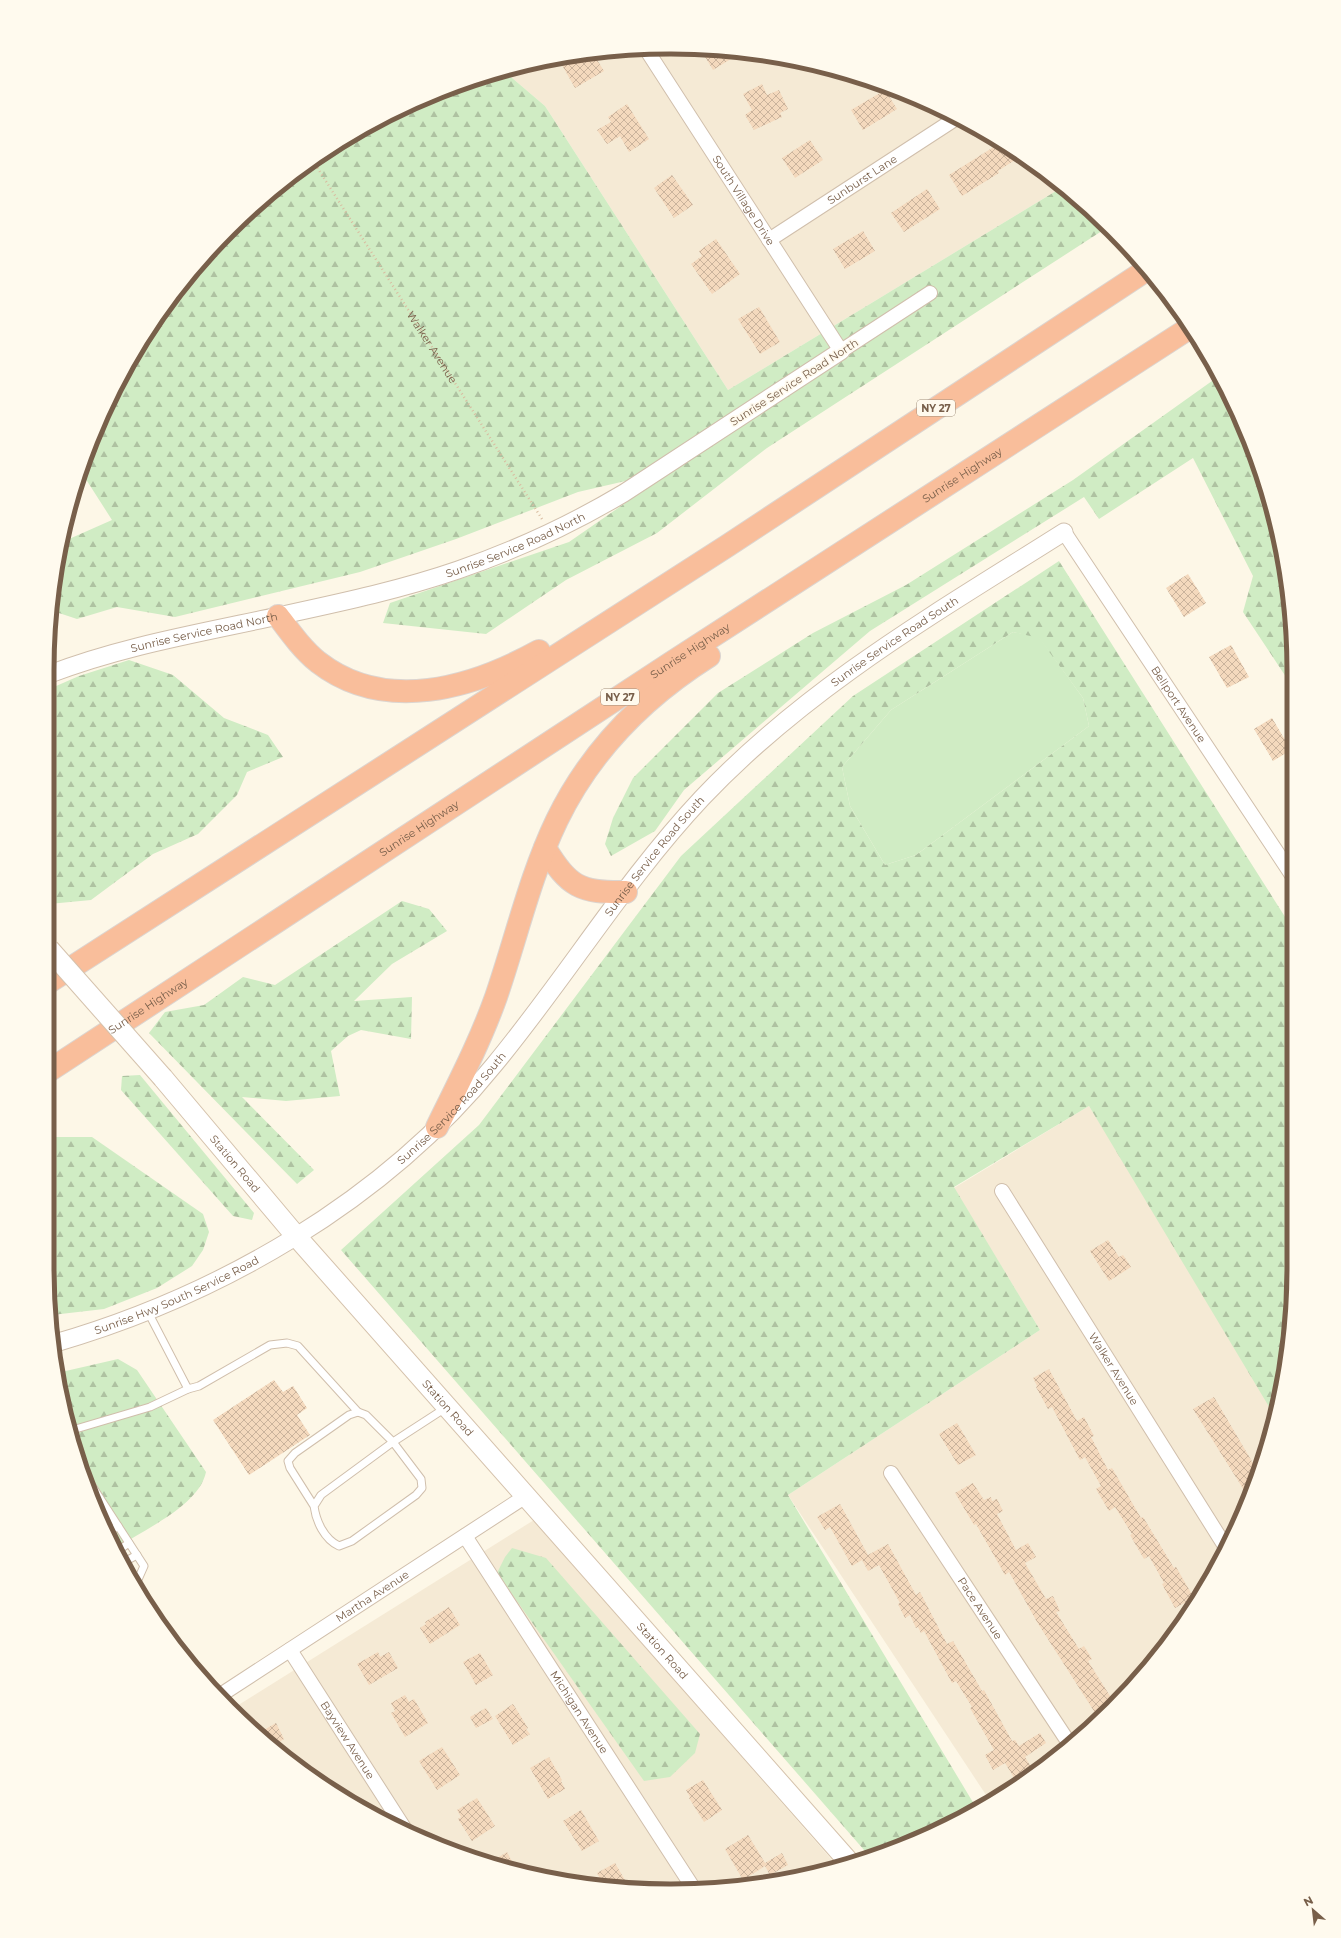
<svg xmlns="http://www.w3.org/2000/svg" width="1341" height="1938" font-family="Montserrat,sans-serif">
<defs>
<pattern id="forest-firs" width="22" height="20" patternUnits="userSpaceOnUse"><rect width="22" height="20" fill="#d0ecc4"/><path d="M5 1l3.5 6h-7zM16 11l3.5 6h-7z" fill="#aec2a1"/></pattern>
<pattern id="building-cross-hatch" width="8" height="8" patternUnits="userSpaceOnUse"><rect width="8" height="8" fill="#f4d9bd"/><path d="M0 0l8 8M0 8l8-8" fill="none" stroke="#cab39c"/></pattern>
</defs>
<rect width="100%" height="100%" fill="#fdf7e7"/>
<g fill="#f5ead5">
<polygon points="671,47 792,59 909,95 1017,152 1061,188 728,390 545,106 505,72 549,59"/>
<polygon points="1089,1106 1276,1408 1246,1506 1189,1614 1111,1709 1017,1786 990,1801 788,1495 1040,1330 954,1188"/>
<polygon points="534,1520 838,1867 792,1879 711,1890 589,1886 509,1870 432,1843 359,1807 260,1736 232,1709"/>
</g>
<polygon fill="#d0ecc4" points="1013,632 1039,637 1083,698 1089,726 916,855 885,865 850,806 842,767 891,710"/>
<g fill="url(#forest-firs)" fill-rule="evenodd">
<polygon points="505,72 545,106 728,390 1061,188 1108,227 767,448 657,533 566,580 486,634 383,623 390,603 569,542 673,470 578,492 456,539 360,572 175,617 117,607 77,619 53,611 60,543 112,520 80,470 111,395 176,291 230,229 324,152 432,94"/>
<polygon points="1219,376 1230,395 1261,470 1282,549 1294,670 1294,689 1243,612 1253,576 1193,458 1099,519 1084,497 870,631 684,790 655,831 611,856 605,844 613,818 633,778 718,693 813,633 906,585 1073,480"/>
<path d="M 1059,561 L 1294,931 L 1294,1267 L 1282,1389 L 1274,1415 L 1089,1106 L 954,1187 L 1040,1330 L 788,1495 L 977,1809 L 946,1827 L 871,1858 L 341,1250 L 479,1125 L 681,856 L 853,696 ZM 1013,632 L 1039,638 L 1083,698 L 1089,726 L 916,855 L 885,865 L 850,806 L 842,767 L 891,710 Z"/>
<polygon points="129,660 173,675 224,718 268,735 283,757 247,772 237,795 198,834 153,854 91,900 49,904 47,690 79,676"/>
<polygon points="402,901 429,909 447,931 392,964 354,1001 412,997 411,1039 361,1030 348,1036 331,1051 340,1096 286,1101 242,1097 314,1170 297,1184 149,1033 165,1012 204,1005 243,977 275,985"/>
<polygon points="140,1075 254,1213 252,1220 233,1216 121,1090 122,1076"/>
<polygon points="51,1137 92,1137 203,1214 209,1232 203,1250 192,1266 157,1288 104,1309 52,1315"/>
<path d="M 118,1359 L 137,1370 L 206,1472 C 199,1506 144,1529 117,1548 L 95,1506 L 68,1429 L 57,1373 Z"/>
<polygon points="512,1548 546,1558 700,1734 695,1753 670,1777 644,1781 497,1573 505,1557"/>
</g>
<g fill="url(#building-cross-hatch)">
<polygon points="701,50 714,51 739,54 713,70"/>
<polygon points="594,55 604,71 575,88 558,58"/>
<polygon points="762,84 767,95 779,90 788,109 780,113 782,117 754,130 745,115 752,110 743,94"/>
<polygon points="885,90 897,109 863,130 851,110"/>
<polygon points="627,104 649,139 629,152 620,136 607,144 597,130 611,122 608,117"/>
<polygon points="810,140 823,160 795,178 782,158"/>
<polygon points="1000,143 1021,156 998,171 999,173 962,196 949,175"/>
<polygon points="672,175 693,205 674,218 654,188"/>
<polygon points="927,189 940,209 904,232 891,213"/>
<polygon points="863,231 875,251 845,269 833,249"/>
<polygon points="716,239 740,274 712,294 691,264 702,256 699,251"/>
<polygon points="759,307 780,342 760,354 738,319"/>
<polygon points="1188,574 1206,603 1184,617 1166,588"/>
<polygon points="1231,645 1249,677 1227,688 1209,657"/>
<polygon points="1272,718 1291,750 1273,761 1254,729"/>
<polygon points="1108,1240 1119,1257 1123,1255 1131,1267 1109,1281 1090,1251"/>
<polygon points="1049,1369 1077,1421 1084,1417 1094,1436 1091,1437 1108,1470 1112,1468 1141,1518 1143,1517 1174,1568 1176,1567 1194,1598 1175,1608 1162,1584 1164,1583 1149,1556 1144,1559 1130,1535 1132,1534 1115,1507 1109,1511 1096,1489 1101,1486 1085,1457 1080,1460 1052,1407 1048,1409 1036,1387 1037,1386 1033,1378"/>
<polygon points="274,1380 283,1392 293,1386 307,1408 297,1415 310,1435 249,1475 213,1420"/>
<polygon points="1214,1397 1257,1470 1249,1498 1193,1409"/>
<polygon points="957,1423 976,1455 958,1465 939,1434"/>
<polygon points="973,1483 984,1500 991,1497 992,1501 997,1499 1003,1511 997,1514 1016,1550 1028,1543 1036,1557 1025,1563 1046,1599 1053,1596 1060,1611 1056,1612 1079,1649 1084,1646 1092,1659 1088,1661 1115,1704 1099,1719 1037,1622 1009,1572 1005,1575 976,1524 974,1525 955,1493"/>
<polygon points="840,1504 868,1555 888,1544 916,1595 920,1592 947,1644 953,1641 982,1691 984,1690 1012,1741 1015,1740 1019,1746 1040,1733 1046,1743 1025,1757 1033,1770 1016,1781 1005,1763 993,1770 985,1755 994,1750 970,1708 972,1707 956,1681 952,1683 924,1631 921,1633 918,1627 916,1628 910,1615 905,1618 898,1604 900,1603 879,1565 868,1571 862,1560 852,1566 830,1527 825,1530 817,1517"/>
<polygon points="449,1607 460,1625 430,1644 420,1628 426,1624 425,1622"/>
<polygon points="378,1652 380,1657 389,1652 398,1668 369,1685 357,1664"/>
<polygon points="480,1653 493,1675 476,1685 463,1662"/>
<polygon points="405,1695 409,1702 414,1699 428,1723 405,1737 391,1713 395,1711 391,1703"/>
<polygon points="513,1704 528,1728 526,1729 530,1734 513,1745 495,1716"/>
<polygon points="486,1708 493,1719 476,1728 470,1717"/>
<polygon points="276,1723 284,1739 273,1746 257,1734"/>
<polygon points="442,1747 460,1775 437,1790 419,1761"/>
<polygon points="549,1757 562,1780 561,1781 565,1789 548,1799 530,1768"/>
<polygon points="703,1780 722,1810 704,1822 689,1798 690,1797 686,1790"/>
<polygon points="477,1798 495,1826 472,1841 458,1819 461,1817 457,1810"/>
<polygon points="581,1810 599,1841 582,1851 563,1821"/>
<polygon points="748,1835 765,1863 782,1853 788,1865 770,1875 765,1866 743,1880 725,1849"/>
<polygon points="507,1852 517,1871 489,1863"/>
<polygon points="615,1863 629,1887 604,1886 597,1873"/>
</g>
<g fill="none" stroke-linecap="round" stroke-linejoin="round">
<g stroke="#d0bfac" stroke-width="9">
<g id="service">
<polyline points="148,1312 188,1389 199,1386 270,1345 287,1343 298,1346 358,1412"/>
<polyline points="69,1431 150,1407 188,1389"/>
<polyline points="83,1472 144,1566 136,1584"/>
<path d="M 314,1506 L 290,1468 L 288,1461 L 295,1453 L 349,1415 L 358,1412 L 366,1415 L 393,1442 L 421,1479 L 422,1488 L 416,1495 L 352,1541 L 339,1546 C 324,1539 316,1521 314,1506 L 321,1495 L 393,1442 L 447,1407"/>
<polyline points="100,1516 108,1511"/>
<polyline points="109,1532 118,1526"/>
<polyline points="119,1550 129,1543"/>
<polyline points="126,1561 137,1555"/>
</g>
</g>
<g stroke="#d0bfac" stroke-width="16">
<g id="minor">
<path id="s2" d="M 646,49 L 841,351 L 930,293"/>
<path id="s3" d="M 769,240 L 955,119"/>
<path id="s4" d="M 1064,532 L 1294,878"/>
<path id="s5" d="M 1002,1191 L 1225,1546"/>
<path id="s6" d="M 891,1473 L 1069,1743"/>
<path id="s7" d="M 465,1536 L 694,1889"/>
<path id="s8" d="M 290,1650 L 406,1831"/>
<path id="s9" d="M 219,1696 L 526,1496"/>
</g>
</g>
<g stroke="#d0bfac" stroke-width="19">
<g id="tertiary">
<path id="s10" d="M 47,675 C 122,646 200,633 278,616 C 338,603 400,590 458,570 C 516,550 572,524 624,493 L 841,351"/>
<path id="s11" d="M 52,1344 C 219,1296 384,1201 494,1065 C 566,978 625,880 702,798 C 807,687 936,613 1064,532"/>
</g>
</g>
<g stroke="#d5c2ac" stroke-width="22">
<g id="secondary">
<path id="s12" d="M 163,1078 L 296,1236 L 850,1863"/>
</g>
</g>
<g stroke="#dcd5d0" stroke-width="24">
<g id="motorway">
<path d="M 278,616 C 290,632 302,649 318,662 C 385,714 472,688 539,651"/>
<path d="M 545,848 C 569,887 580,893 626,892"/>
<polyline points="49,982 727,546 1145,271"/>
<path id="s13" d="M 50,1070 L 671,663 L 1191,327"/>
<path d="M 437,1127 C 458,1084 480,1042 496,997 C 516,939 530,876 557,820 C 591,750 644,697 709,656"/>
</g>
</g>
<path stroke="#d9bca0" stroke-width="2.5" stroke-dasharray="1 3" stroke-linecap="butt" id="s1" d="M 313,161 L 542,519"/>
<use href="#service" stroke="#fff" stroke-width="7"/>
<use href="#minor" stroke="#fff" stroke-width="14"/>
<use href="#tertiary" stroke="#fff" stroke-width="17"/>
<use href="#secondary" stroke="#fff" stroke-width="20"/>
<use href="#motorway" stroke="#f9be9b" stroke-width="22"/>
<g stroke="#d5c2ac" stroke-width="22" stroke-linecap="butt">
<polyline id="secondary-bridge" points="49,949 163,1078"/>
</g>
<use href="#secondary-bridge" stroke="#fff" stroke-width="20"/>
</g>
<g text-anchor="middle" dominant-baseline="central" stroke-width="3.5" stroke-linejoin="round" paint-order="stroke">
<g fill="#fffaee" stroke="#a08e7b" stroke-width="1">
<rect x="917" y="400" width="38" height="16" rx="3"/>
<rect x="601" y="689" width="38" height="16" rx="3"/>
</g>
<g font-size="10" font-weight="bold" fill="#785f4a">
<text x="936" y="408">NY 27</text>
<text x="620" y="697">NY 27</text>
</g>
<g font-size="11" fill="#785f4a" stroke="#fffaee">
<text stroke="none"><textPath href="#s3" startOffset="111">Sunburst Lane</textPath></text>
<text stroke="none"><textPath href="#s2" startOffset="180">South Village Drive</textPath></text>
<text stroke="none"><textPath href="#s1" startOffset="221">Walker Avenue</textPath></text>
<text transform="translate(794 382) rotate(-33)">Sunrise Service Road North</text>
<text stroke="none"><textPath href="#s13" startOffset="1089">Sunrise Highway</textPath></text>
<text stroke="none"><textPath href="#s10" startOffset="487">Sunrise Service Road North</textPath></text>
<text stroke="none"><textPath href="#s10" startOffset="163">Sunrise Service Road North</textPath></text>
<text stroke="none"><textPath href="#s11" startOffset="1118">Sunrise Service Road South</textPath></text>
<text stroke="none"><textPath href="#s13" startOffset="765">Sunrise Highway</textPath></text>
<text stroke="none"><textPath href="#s4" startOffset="207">Bellport Avenue</textPath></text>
<text stroke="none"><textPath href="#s13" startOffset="441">Sunrise Highway</textPath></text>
<text stroke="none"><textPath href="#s11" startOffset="794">Sunrise Service Road South</textPath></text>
<text stroke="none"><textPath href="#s13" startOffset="117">Sunrise Highway</textPath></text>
<text stroke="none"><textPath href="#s11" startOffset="470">Sunrise Service Road South</textPath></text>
<text stroke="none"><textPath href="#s12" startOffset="112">Station Road</textPath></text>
<text stroke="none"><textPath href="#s11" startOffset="134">Sunrise Hwy South Service Road</textPath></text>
<text stroke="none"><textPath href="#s5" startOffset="210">Walker Avenue</textPath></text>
<text stroke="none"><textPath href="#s12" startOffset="436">Station Road</textPath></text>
<text stroke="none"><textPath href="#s9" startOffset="183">Martha Avenue</textPath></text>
<text stroke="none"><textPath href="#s6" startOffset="162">Pace Avenue</textPath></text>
<text stroke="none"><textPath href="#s12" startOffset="760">Station Road</textPath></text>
<text stroke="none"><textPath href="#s7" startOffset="210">Michigan Avenue</textPath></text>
<text stroke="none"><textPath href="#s8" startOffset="107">Bayview Avenue</textPath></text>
</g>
</g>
<path d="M0 0H1341V1938H0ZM670 54H671A616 616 0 0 1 1287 670V1268A616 616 0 0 1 671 1884H670A616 616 0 0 1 54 1268V670A616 616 0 0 1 670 54Z" fill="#fffaee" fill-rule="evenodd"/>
<path fill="none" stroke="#785f4a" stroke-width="5" d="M670 54H671A616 616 0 0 1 1287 670V1268A616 616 0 0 1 671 1884H670A616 616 0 0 1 54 1268V670A616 616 0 0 1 670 54Z"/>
<g transform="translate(1313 1910) rotate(332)" stroke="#fffaee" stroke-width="3" paint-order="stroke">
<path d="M0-3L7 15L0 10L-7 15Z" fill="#785f4a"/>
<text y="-6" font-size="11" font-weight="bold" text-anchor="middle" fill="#785f4a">N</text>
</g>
</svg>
